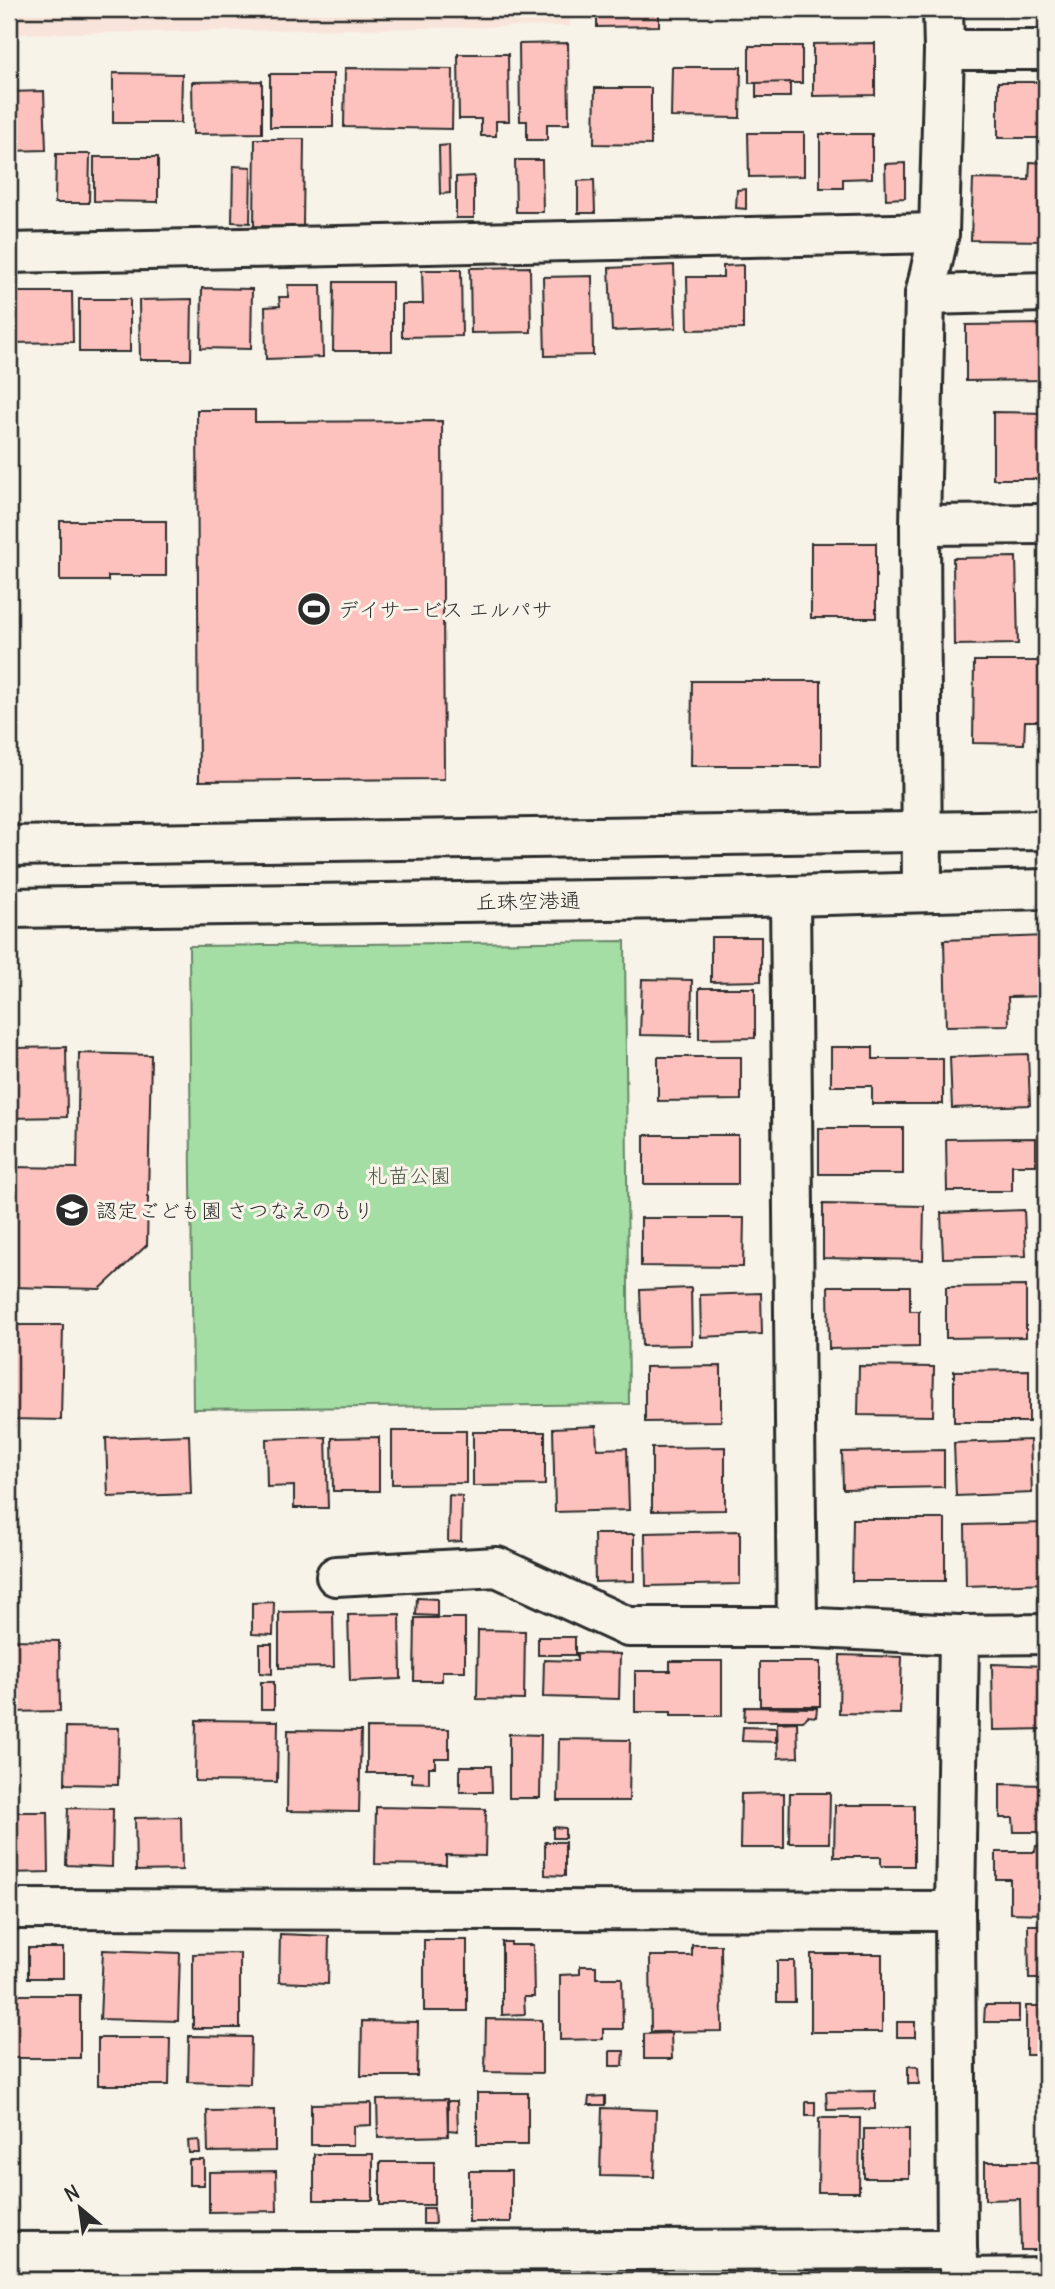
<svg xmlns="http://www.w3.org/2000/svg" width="1055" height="2289" font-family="Delius,'Klee One',sans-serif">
<rect width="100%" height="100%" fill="#f7f3e8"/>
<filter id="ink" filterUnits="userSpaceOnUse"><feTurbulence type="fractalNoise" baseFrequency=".0143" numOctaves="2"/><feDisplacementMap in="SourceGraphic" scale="14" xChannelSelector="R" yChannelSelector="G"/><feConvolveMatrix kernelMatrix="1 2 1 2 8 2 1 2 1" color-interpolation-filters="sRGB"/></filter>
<g filter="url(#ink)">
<polygon fill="#f9e4db" points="9,9 570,9 570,26 9,34"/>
<polygon fill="#a4dea4" stroke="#688468" stroke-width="2" points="625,941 629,1404 193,1409 189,946"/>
<g fill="#fec2be" stroke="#2b2b2b" stroke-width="2">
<polygon points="597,9 659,9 659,26 597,27"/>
<polygon points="568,43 569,124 547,124 547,140 527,140 527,121 520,121 519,44"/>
<polygon points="875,43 875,95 813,96 813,44"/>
<rect x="749" y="46" width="53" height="37"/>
<polygon points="458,54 508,54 509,121 496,121 496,136 481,136 481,119 459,119"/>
<polygon points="672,67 741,67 740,118 671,117"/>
<polygon points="345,68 453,69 452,129 344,127"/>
<polygon points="113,73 182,74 181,123 113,123"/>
<rect x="270" y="74" width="63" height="53"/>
<polygon points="262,81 262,133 193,134 192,82"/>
<polygon points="790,82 790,97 756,97 756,83"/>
<rect x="998" y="82" width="48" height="56"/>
<polygon points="595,88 651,88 651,145 594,144"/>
<polygon points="44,91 46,150 9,151 9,92"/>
<polygon points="748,133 804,133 804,176 749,177"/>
<polygon points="820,134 872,134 872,178 843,179 843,188 820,188"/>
<polygon points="255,139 304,139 303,227 254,226"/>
<polygon points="449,145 450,193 440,194 439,146"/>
<polygon points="56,154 90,154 89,203 55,203"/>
<polygon points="94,157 158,157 158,202 94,201"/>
<polygon points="515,160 542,160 543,212 516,212"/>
<polygon points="1030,162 1046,163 1046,241 971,240 973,179 1029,180"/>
<polygon points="905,163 905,198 886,199 885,164"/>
<polygon points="233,166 251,167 250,223 232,222"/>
<polygon points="474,176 474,218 456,218 456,177"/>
<polygon points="594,180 595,213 578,213 578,181"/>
<polygon points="746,189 746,209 736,208 737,190"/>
<polygon points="674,265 676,328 612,331 609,268"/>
<polygon points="743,265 743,329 688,330 687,277 723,277 723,266"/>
<polygon points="530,267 531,332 471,333 470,268"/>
<polygon points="422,270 461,270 462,336 402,337 402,304 423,304"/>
<polygon points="592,276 593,355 545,356 543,277"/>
<polygon points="334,282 392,282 392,351 333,351"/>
<polygon points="288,285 321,285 323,357 266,359 265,307 280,306 279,297 288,297"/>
<polygon points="202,288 252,289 251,349 201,348"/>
<polygon points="9,292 72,292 73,342 9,343"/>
<rect x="79" y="299" width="51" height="53"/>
<polygon points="192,299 191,360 140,360 139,300"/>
<polygon points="1044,324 1044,380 966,381 966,325"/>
<polygon points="197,410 255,410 255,422 442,421 444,779 199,781"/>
<polygon points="993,412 1046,413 1046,479 993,479"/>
<polygon points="60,521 166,521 166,576 108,576 108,581 60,581"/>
<rect x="811" y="543" width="65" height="75"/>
<polygon points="1016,557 1018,644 954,645 953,558"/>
<polygon points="1042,560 1046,560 1046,644 1041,644"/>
<polygon points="974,661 1044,661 1043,721 1025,721 1024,744 973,743"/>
<polygon points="692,681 821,681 821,766 691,766"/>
<polygon points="1045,936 1046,996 1008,997 1009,1025 946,1026 944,940"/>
<polygon points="711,937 761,937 761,981 711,982"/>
<polygon points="642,979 692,980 691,1036 640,1035"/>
<polygon points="699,988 755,988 755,1038 699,1039"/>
<polygon points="9,1035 16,1035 17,1048 66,1047 67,1117 9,1118"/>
<polygon points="831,1047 873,1047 873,1059 943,1059 943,1104 872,1104 872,1086 831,1086"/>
<polygon points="79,1053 151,1055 147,1245 100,1289 9,1287 9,1167 77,1168"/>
<polygon points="1028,1054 1030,1105 952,1108 950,1057"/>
<polygon points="658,1057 741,1057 741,1100 658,1101"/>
<rect x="819" y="1128" width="84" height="46"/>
<rect x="644" y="1135" width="94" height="49"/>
<polygon points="1036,1138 1036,1165 1012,1165 1012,1191 947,1191 946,1139"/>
<polygon points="823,1204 924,1206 923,1260 823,1258"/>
<polygon points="1024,1210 1026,1256 943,1258 941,1213"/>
<polygon points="641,1218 744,1218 743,1267 641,1266"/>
<polygon points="828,1286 910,1286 910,1311 919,1311 919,1347 829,1349"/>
<polygon points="1026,1286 1026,1337 946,1338 946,1287"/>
<polygon points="691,1288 692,1345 642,1346 640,1290"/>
<polygon points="761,1293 762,1334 701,1337 700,1295"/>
<polygon points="9,1325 63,1325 61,1420 9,1419"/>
<polygon points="721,1366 721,1421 645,1422 645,1367"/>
<polygon points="859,1366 934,1367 933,1416 858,1415"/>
<polygon points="1029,1370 1029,1422 954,1422 954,1371"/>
<polygon points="596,1426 597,1449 627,1448 629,1510 555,1512 553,1428"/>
<polygon points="392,1431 466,1431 466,1483 392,1484"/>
<polygon points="473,1432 545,1432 545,1485 473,1486"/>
<polygon points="189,1435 191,1494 108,1497 106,1438"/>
<polygon points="326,1437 328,1508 294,1508 294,1486 267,1487 266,1439"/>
<polygon points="379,1437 379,1491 333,1491 332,1438"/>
<polygon points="1030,1440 1032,1493 956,1496 954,1443"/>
<polygon points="725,1447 725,1510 652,1511 652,1448"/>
<polygon points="944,1450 944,1487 843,1489 842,1452"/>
<polygon points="449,1495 462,1496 461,1541 448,1542"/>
<polygon points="853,1519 945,1519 945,1581 852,1581"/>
<polygon points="1046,1523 1046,1583 966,1586 965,1525"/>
<polygon points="740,1531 740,1584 646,1586 645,1533"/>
<polygon points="594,1534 634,1534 634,1581 595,1582"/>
<polygon points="417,1598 437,1599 437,1616 416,1615"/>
<polygon points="274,1602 273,1635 252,1634 252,1603"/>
<polygon points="333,1611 334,1667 279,1668 279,1612"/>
<polygon points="400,1614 401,1679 350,1681 348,1615"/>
<polygon points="415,1618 465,1618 465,1671 442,1671 442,1681 414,1681"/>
<polygon points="478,1630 525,1631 524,1700 477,1699"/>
<rect x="538" y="1637" width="37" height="18"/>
<polygon points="9,1640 59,1641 60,1711 9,1712"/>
<polygon points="260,1644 272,1644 272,1674 260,1673"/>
<polygon points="577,1653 620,1654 619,1699 543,1697 544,1660 577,1661"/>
<polygon points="840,1655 902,1657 900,1714 839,1713"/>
<polygon points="670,1661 722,1661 722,1716 671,1716 671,1712 635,1712 635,1671 670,1671"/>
<rect x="760" y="1662" width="60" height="44"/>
<polygon points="992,1664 1046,1666 1046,1729 993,1730"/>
<rect x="261" y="1682" width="13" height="27"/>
<polygon points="745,1707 817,1708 816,1717 808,1716 803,1721 744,1721"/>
<polygon points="196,1720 278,1721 277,1782 195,1781"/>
<polygon points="797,1722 798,1757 778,1758 777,1723"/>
<polygon points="66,1727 119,1728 118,1785 65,1784"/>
<polygon points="743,1727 776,1728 776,1742 742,1741"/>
<polygon points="367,1728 449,1729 449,1758 435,1758 435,1767 429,1767 429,1783 412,1782 412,1773 367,1773"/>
<polygon points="288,1730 361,1731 359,1812 287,1811"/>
<polygon points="509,1734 541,1735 540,1798 509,1798"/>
<polygon points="559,1739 630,1740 629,1801 558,1801"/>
<polygon points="460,1766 491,1766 492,1792 460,1792"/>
<polygon points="1000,1784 1046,1785 1046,1832 1014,1832 1013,1818 1000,1818"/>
<polygon points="784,1793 784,1848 740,1848 741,1794"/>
<polygon points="790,1793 830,1793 829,1843 789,1843"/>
<polygon points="835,1805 914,1805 914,1866 881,1866 881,1857 834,1857"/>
<polygon points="376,1807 486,1809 485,1856 446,1855 446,1865 375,1864"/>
<polygon points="68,1808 113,1809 112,1867 66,1865"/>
<polygon points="9,1812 48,1812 49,1872 9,1873"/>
<polygon points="181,1817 182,1870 136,1871 135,1818"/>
<polygon points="553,1827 565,1828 565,1838 553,1838"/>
<polygon points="545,1842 565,1842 565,1876 545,1875"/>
<polygon points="1046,1845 1046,1914 1010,1913 1010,1879 996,1879 996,1852 1035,1852 1036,1846"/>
<polygon points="1028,1925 1046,1925 1046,1979 1029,1979"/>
<polygon points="280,1934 329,1936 328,1984 279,1982"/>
<rect x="424" y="1940" width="43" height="71"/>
<polygon points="502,1942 511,1942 511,1945 533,1945 534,1997 524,1997 525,2014 502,2015"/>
<polygon points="692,1945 721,1945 722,2031 651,2032 650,1956 692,1956"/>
<rect x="28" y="1948" width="35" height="30"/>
<polygon points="103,1950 180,1953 178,2021 100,2019"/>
<polygon points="240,1953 240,2028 193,2028 193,1954"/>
<rect x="811" y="1954" width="71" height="78"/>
<polygon points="777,1961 794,1961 795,2002 777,2002"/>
<polygon points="580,1966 596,1966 596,1978 622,1978 623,2029 603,2029 603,2039 560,2040 560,1975 580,1974"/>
<polygon points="11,1995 80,1995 80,2058 10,2058"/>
<polygon points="985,2005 1019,2005 1019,2022 984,2022"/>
<rect x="1026" y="2006" width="20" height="49"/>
<polygon points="486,2019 542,2020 542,2073 485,2072"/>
<polygon points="362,2021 418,2022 417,2076 361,2076"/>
<rect x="897" y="2022" width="18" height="15"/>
<polygon points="671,2033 672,2059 644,2059 644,2034"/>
<polygon points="189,2036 251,2037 250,2084 188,2082"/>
<polygon points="98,2038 170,2038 169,2085 98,2085"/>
<polygon points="610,2051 624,2051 623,2066 610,2066"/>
<polygon points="908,2066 918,2067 919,2084 908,2084"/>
<polygon points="875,2091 875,2109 827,2110 826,2092"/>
<rect x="477" y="2093" width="51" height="52"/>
<polygon points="605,2096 605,2105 588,2105 589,2097"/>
<polygon points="447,2099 448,2136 378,2138 377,2100"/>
<polygon points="448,2101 457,2101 458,2131 448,2130"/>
<rect x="806" y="2102" width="9" height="14"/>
<polygon points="371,2103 371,2125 353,2126 353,2145 311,2145 311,2104"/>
<polygon points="602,2108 656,2110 654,2177 600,2176"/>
<polygon points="275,2110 275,2151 208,2152 207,2111"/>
<polygon points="819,2118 860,2118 859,2192 818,2192"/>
<rect x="864" y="2129" width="45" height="49"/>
<polygon points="199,2140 200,2153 189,2153 188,2141"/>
<rect x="314" y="2154" width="59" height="46"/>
<rect x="189" y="2160" width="15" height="25"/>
<rect x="380" y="2162" width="54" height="43"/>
<polygon points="985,2162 1046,2162 1046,2250 1021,2250 1020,2199 985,2200"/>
<polygon points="276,2171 277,2211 209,2212 209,2172"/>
<rect x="469" y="2171" width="42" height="51"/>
<polygon points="423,2208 434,2208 435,2224 423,2224"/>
<rect x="855" y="2274" width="52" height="6"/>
<polygon points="450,2277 494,2277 493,2280 450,2280"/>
</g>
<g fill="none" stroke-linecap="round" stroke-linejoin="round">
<g stroke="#2b2b2b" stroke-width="44">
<g id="street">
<polyline points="944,50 1046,50"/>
<polyline points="9,253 939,233"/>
<polyline points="925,295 1046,292"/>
<polyline points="920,525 1046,524"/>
<polyline points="922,892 920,525 925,295 939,233 944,50 943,9"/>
<polyline points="790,896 797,1627"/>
<polyline points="336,1576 497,1567 628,1627 797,1627 959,1635 1046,1634"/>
<polyline points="959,1635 955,1911 957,2249 960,2280"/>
<polyline points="9,1909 955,1911"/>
<polyline points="9,2252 957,2249"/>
<polyline points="960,2278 1046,2277"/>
</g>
</g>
<g stroke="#2b2b2b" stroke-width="44">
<g id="secondary">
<polyline points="9,846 1046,830"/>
<polyline points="9,908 676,899 1046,889"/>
</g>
</g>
<use href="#street" stroke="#f7f3e8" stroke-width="38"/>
<use href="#secondary" stroke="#f7f3e8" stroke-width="38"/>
</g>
</g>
<defs>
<g id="stadium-disc" transform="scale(1.75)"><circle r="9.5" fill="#2b2b2b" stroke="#f7f3e8"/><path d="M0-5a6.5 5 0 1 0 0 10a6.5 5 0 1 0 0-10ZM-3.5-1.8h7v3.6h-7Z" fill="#fff"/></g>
<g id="school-disc" transform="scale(1.75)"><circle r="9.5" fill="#2b2b2b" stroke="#f7f3e8"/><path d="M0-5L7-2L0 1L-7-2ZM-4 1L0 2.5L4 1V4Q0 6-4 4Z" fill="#fff"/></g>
</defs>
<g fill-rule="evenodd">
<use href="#stadium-disc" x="314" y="609"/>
<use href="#school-disc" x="72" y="1210"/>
</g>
<g text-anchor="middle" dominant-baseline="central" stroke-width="6" stroke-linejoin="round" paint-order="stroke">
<g font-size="21" fill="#2b2b2b" stroke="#f7f3e8" text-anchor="start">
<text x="338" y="609">デイサービス エルパサ</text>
<text x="96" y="1210">認定ごども園 さつなえのもり</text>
</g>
<g font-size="21" fill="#2b2b2b" stroke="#f7f3e8">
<text transform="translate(528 901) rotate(-1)">丘珠空港通</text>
</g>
<g font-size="21" fill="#495849" stroke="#f7f3e8">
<text x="409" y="1175">札苗公園</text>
</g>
</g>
<rect width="1055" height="2289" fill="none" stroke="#f7f3e8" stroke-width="35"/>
<rect x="18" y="18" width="1020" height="2254" fill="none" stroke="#2b2b2b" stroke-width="2.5" filter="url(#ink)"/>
<g transform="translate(80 2208) rotate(331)" stroke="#f7f3e8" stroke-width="5" paint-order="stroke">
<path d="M0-5L12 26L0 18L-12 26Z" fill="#2b2b2b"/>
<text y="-10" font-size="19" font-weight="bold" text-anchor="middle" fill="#2b2b2b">N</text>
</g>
</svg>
